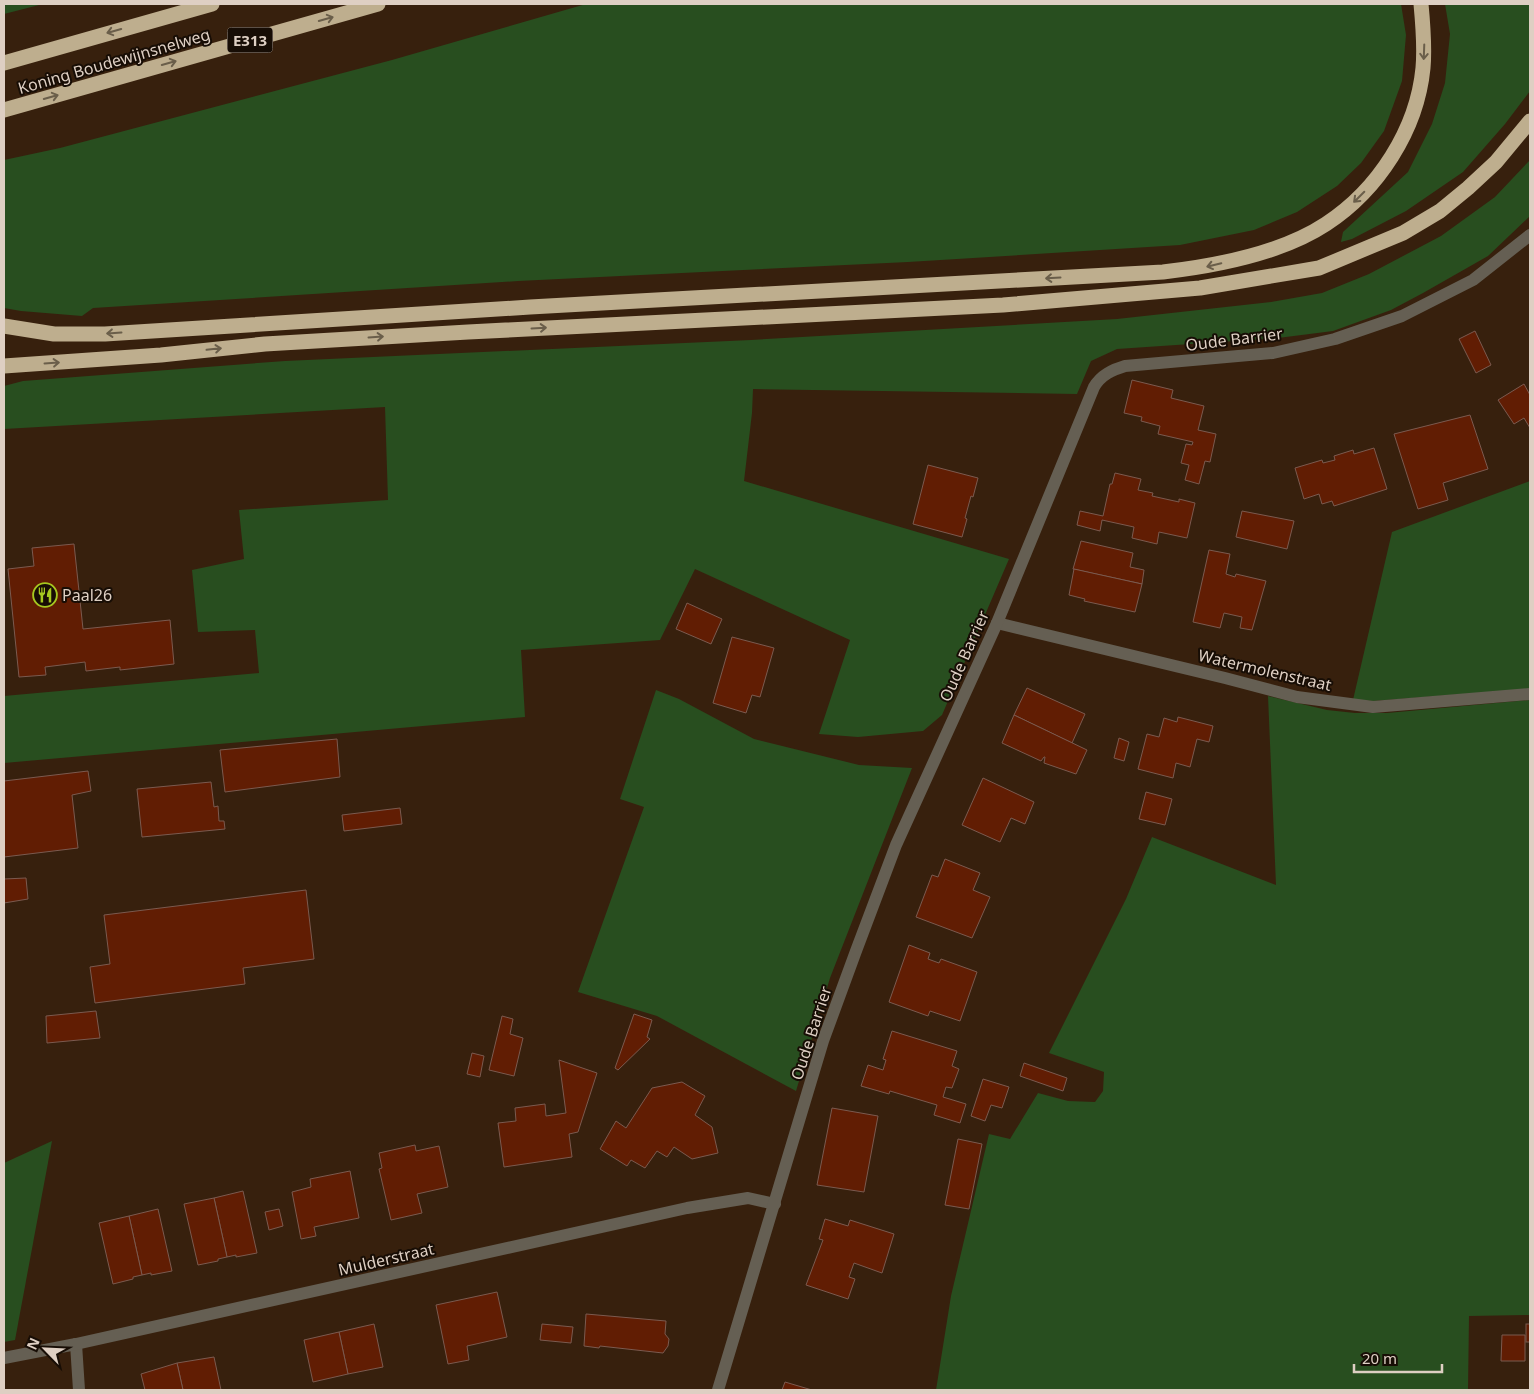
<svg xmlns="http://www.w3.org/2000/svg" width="1534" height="1394" font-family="'Noto Sans',sans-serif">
<rect width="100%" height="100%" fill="#37200d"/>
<g fill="#284e1f">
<polygon points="4,4 43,4 4,14"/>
<polygon points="586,4 1401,4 1406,35 1402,81 1384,131 1361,163 1337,186 1297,212 1254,230 1180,245 908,262 518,281 93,308 82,316 21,311 4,308 4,160 60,148 392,60"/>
<polygon points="1445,4 1530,4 1530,91 1505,124 1463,172 1406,211 1352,239 1341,242 1343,232 1408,172 1432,124 1445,83 1450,34"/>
<polygon points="1530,160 1530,216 1488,256 1423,293 1391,310 1333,331 1278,338 1117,349 1091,361 1077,394 753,389 752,413 744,481 1009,559 942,715 923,731 858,737 819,734 850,640 695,569 660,640 521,650 525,717 4,763 4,696 259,673 255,630 198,632 192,570 244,559 239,510 388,500 385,407 4,429 4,386 23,381 285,361 751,340 1117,319 1271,302 1322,293 1369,274 1441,236 1495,197"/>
<polygon points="1530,481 1530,689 1373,701 1353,700 1392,532"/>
<polygon points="656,690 679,699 754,739 859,765 912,768 830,978 796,1091 657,1016 578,992 644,807 620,799"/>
<polygon points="1268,696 1327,710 1355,713 1387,713 1530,700 1530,1315 1469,1316 1468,1390 936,1390 951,1296 989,1134 1010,1139 1038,1093 1068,1101 1095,1102 1103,1091 1104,1072 1049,1053 1126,899 1152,837 1276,885"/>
<polygon points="52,1141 15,1340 4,1342 4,1163"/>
</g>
<g fill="#611d03" stroke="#7b5a4f">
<polygon points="1475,331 1491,365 1476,373 1459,339"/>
<polygon points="1132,380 1173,390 1171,398 1204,406 1198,430 1216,434 1210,462 1205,461 1199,484 1185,480 1189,465 1181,463 1186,444 1192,445 1193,442 1158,434 1160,426 1141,421 1142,417 1124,413"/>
<polygon points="1524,384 1530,395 1530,428 1524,418 1514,424 1498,400"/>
<polygon points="1470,415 1488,469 1443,483 1448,500 1418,509 1394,434"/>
<polygon points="1374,448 1387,489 1334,506 1332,501 1322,504 1319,494 1304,499 1295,468 1322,460 1323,463 1335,460 1334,456 1353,450 1354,454"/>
<polygon points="928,465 978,478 973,497 971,496 965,518 967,519 962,537 913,524"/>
<polygon points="1115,473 1141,479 1138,490 1153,493 1152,496 1179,502 1179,499 1195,503 1187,538 1159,532 1157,544 1132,538 1134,527 1102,520 1100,531 1077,525 1080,511 1103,516 1110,484 1112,484"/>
<polygon points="1242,511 1294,521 1287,549 1236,537"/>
<polygon points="1081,541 1133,553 1130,567 1144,570 1142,584 1073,569"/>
<polygon points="74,544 83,629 170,620 174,664 120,670 120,667 86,671 85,662 45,667 46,675 19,677 8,569 34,566 32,548"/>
<polygon points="1209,550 1230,554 1226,574 1235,577 1236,574 1266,581 1252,630 1240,628 1242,617 1224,613 1220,628 1193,622"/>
<polygon points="1074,569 1142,584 1135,612 1084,601 1085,599 1069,595"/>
<polygon points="687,603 722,619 711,644 676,629"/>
<polygon points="732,637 774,648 760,697 752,695 746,713 713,703"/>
<polygon points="1027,688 1085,714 1072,743 1014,715"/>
<polygon points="1014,715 1087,750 1076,774 1044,763 1045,757 1044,757 1041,761 1002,743"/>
<polygon points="1178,717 1213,726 1209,742 1197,739 1190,767 1176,763 1173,778 1138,769 1147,734 1159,737 1164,718 1177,722"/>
<polygon points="1119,738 1129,742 1124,761 1114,758"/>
<polygon points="337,739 340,777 225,792 220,750"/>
<polygon points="88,771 91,791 72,795 78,848 4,857 4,781"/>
<polygon points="983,778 1034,802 1025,824 1011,818 1000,842 962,825"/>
<polygon points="211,782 214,807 218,806 219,821 224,821 225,829 142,837 137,789"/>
<polygon points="1146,792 1172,799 1165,825 1139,819"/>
<polygon points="400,808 402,824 344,831 342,815"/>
<polygon points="945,859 980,873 973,890 990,897 972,938 916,917 932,875 938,877"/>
<polygon points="26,878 28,899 4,903 4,879"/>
<polygon points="306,890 314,959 243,968 245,984 95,1003 90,967 110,964 104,915"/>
<polygon points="909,945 930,953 928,959 939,963 941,959 977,972 960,1021 930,1011 928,1016 889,1002"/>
<polygon points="96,1011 100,1038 47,1043 46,1016"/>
<polygon points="634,1014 652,1020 647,1037 650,1039 618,1070 615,1068"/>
<polygon points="502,1016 513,1019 510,1034 523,1038 514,1076 489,1070"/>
<polygon points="892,1031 957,1051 952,1066 959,1069 952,1088 946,1087 943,1097 966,1104 960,1123 934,1115 937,1105 890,1091 889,1094 861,1086 868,1065 883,1070 886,1060 883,1059"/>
<polygon points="472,1053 484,1056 480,1077 467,1074"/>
<polygon points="559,1060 597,1073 578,1132 569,1134 572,1157 504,1167 498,1123 516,1121 515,1108 545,1104 546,1116 566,1113"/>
<polygon points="1024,1063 1067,1078 1063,1091 1020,1076"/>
<polygon points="983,1079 1009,1087 1002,1108 991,1105 985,1121 971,1116"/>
<polygon points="682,1082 705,1096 695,1115 712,1127 718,1153 692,1159 674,1147 667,1157 657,1151 645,1168 631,1160 627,1166 600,1149 616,1121 626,1128 652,1088"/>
<polygon points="832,1108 878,1116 864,1192 817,1185"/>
<polygon points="958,1139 982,1144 969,1209 945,1205"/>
<polygon points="415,1145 416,1151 439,1146 448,1187 417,1194 422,1213 391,1220 379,1169 382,1168 379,1153"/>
<polygon points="350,1171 359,1218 314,1227 316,1236 301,1239 292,1192 311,1187 310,1179"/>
<polygon points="243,1191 257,1253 236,1257 236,1255 227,1257 214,1198"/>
<polygon points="214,1198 227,1257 218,1259 218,1261 198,1265 184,1204"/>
<polygon points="158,1209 172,1271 151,1275 151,1273 142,1275 129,1216"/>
<polygon points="279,1209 283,1226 269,1230 265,1212"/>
<polygon points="129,1216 142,1275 133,1277 133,1279 113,1284 99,1223"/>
<polygon points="825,1219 848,1226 850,1220 894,1234 882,1273 854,1263 849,1277 855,1279 848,1299 806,1285 823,1240 819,1239"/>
<polygon points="497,1292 507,1337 467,1346 469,1360 448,1364 436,1305"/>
<polygon points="586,1314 666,1321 665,1334 669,1339 668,1346 663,1353 600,1346 599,1348 584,1346"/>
<polygon points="374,1324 383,1367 348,1374 339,1332"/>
<polygon points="542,1324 573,1327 571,1343 540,1340"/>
<rect x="1526" y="1324" width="4" height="18"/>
<polygon points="339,1332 348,1374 313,1382 304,1340"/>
<polygon points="1502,1335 1525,1335 1525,1361 1501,1361"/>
<polygon points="214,1357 221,1390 183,1390 177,1363"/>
<polygon points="177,1363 183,1390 145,1390 141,1374"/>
<polygon points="785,1382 812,1390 782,1390"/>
</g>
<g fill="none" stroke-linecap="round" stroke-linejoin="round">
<g stroke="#655f53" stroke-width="12">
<polyline points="997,623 1225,678 1297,697 1373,707 1530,694"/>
<polyline points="76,1344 79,1390"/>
<polyline points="4,1358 76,1344 687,1208 748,1198 775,1204"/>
<path d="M 718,1390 L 823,1041 L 856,951 L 896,845 L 997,623 L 1094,387 C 1101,375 1112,370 1125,366 L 1273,353 L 1335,339 L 1402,316 L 1473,280 L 1530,235"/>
</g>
<g stroke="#beae8e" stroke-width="15">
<polyline points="4,63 212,4"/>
<polyline points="4,110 378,4"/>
<path d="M 4,326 L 54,334 L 105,334 L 530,307 L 1163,272 C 1215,266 1282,253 1326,224 C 1378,190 1417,130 1423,68 C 1425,46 1423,25 1421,4"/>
<polyline points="4,366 161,355 265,344 468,332 1003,305 1200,288 1319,268 1403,233 1440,211 1468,188 1496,162 1530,121"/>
</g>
</g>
<defs><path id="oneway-shaft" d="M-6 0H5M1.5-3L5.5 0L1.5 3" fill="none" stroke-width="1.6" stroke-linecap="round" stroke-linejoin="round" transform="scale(1.25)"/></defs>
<g stroke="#6a5e4a">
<use href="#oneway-shaft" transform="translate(326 19) rotate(-16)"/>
<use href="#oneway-shaft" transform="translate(114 31) rotate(164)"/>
<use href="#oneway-shaft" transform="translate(1424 52) rotate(92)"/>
<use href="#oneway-shaft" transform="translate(169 63) rotate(-16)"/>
<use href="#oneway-shaft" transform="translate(51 97) rotate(-16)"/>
<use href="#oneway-shaft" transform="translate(1359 197) rotate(135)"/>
<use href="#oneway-shaft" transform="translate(1214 265) rotate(167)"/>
<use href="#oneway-shaft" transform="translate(1053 278) rotate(177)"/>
<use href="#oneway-shaft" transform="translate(539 328) rotate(-3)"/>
<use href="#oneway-shaft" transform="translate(114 333) rotate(176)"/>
<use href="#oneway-shaft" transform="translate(376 337) rotate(-4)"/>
<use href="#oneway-shaft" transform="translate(214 349) rotate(-6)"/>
<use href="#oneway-shaft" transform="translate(52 363) rotate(-4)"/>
</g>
<defs>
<g id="restaurant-ring" transform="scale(1.25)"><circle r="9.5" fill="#170d05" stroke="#a6c820" stroke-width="1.5"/><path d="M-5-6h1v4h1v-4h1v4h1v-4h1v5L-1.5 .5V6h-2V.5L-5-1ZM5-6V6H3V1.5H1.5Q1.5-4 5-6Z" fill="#a6c820"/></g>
</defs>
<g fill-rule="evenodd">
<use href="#restaurant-ring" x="45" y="595"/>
</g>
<g text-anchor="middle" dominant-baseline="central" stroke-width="4" stroke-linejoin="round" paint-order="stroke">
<rect fill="#170d05" stroke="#a2958a" stroke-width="1" x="227.5" y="27.5" width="45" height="25" rx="4"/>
<g font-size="15" font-weight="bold" fill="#decfc3">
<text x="250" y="40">E313</text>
</g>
<g font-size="16" fill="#decfc3" stroke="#170d05">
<text transform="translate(114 61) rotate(-16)">Koning Boudewijnsnelweg</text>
<text transform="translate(1234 339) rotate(-7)">Oude Barrier</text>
<text transform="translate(964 656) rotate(-66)">Oude Barrier</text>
<text transform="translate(1265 670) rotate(13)">Watermolenstraat</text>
<text transform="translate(811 1033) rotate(-72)">Oude Barrier</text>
<text transform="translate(386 1259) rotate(-13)">Mulderstraat</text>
</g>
<g font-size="16" fill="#decfc3" stroke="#170d05" text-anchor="start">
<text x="62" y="595">Paal26</text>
</g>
</g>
<rect width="1534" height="1394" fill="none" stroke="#decfc3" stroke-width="10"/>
<g transform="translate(45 1349) rotate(294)" stroke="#170d05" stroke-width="4" paint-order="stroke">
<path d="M0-4L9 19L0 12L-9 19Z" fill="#decfc3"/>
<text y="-8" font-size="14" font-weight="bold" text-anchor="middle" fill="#decfc3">N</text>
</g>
<path d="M1354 1364v8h88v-8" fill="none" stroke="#decfc3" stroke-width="2.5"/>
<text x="1362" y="1364" font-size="15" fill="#decfc3" stroke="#170d05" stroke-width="4" paint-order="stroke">20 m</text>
</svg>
